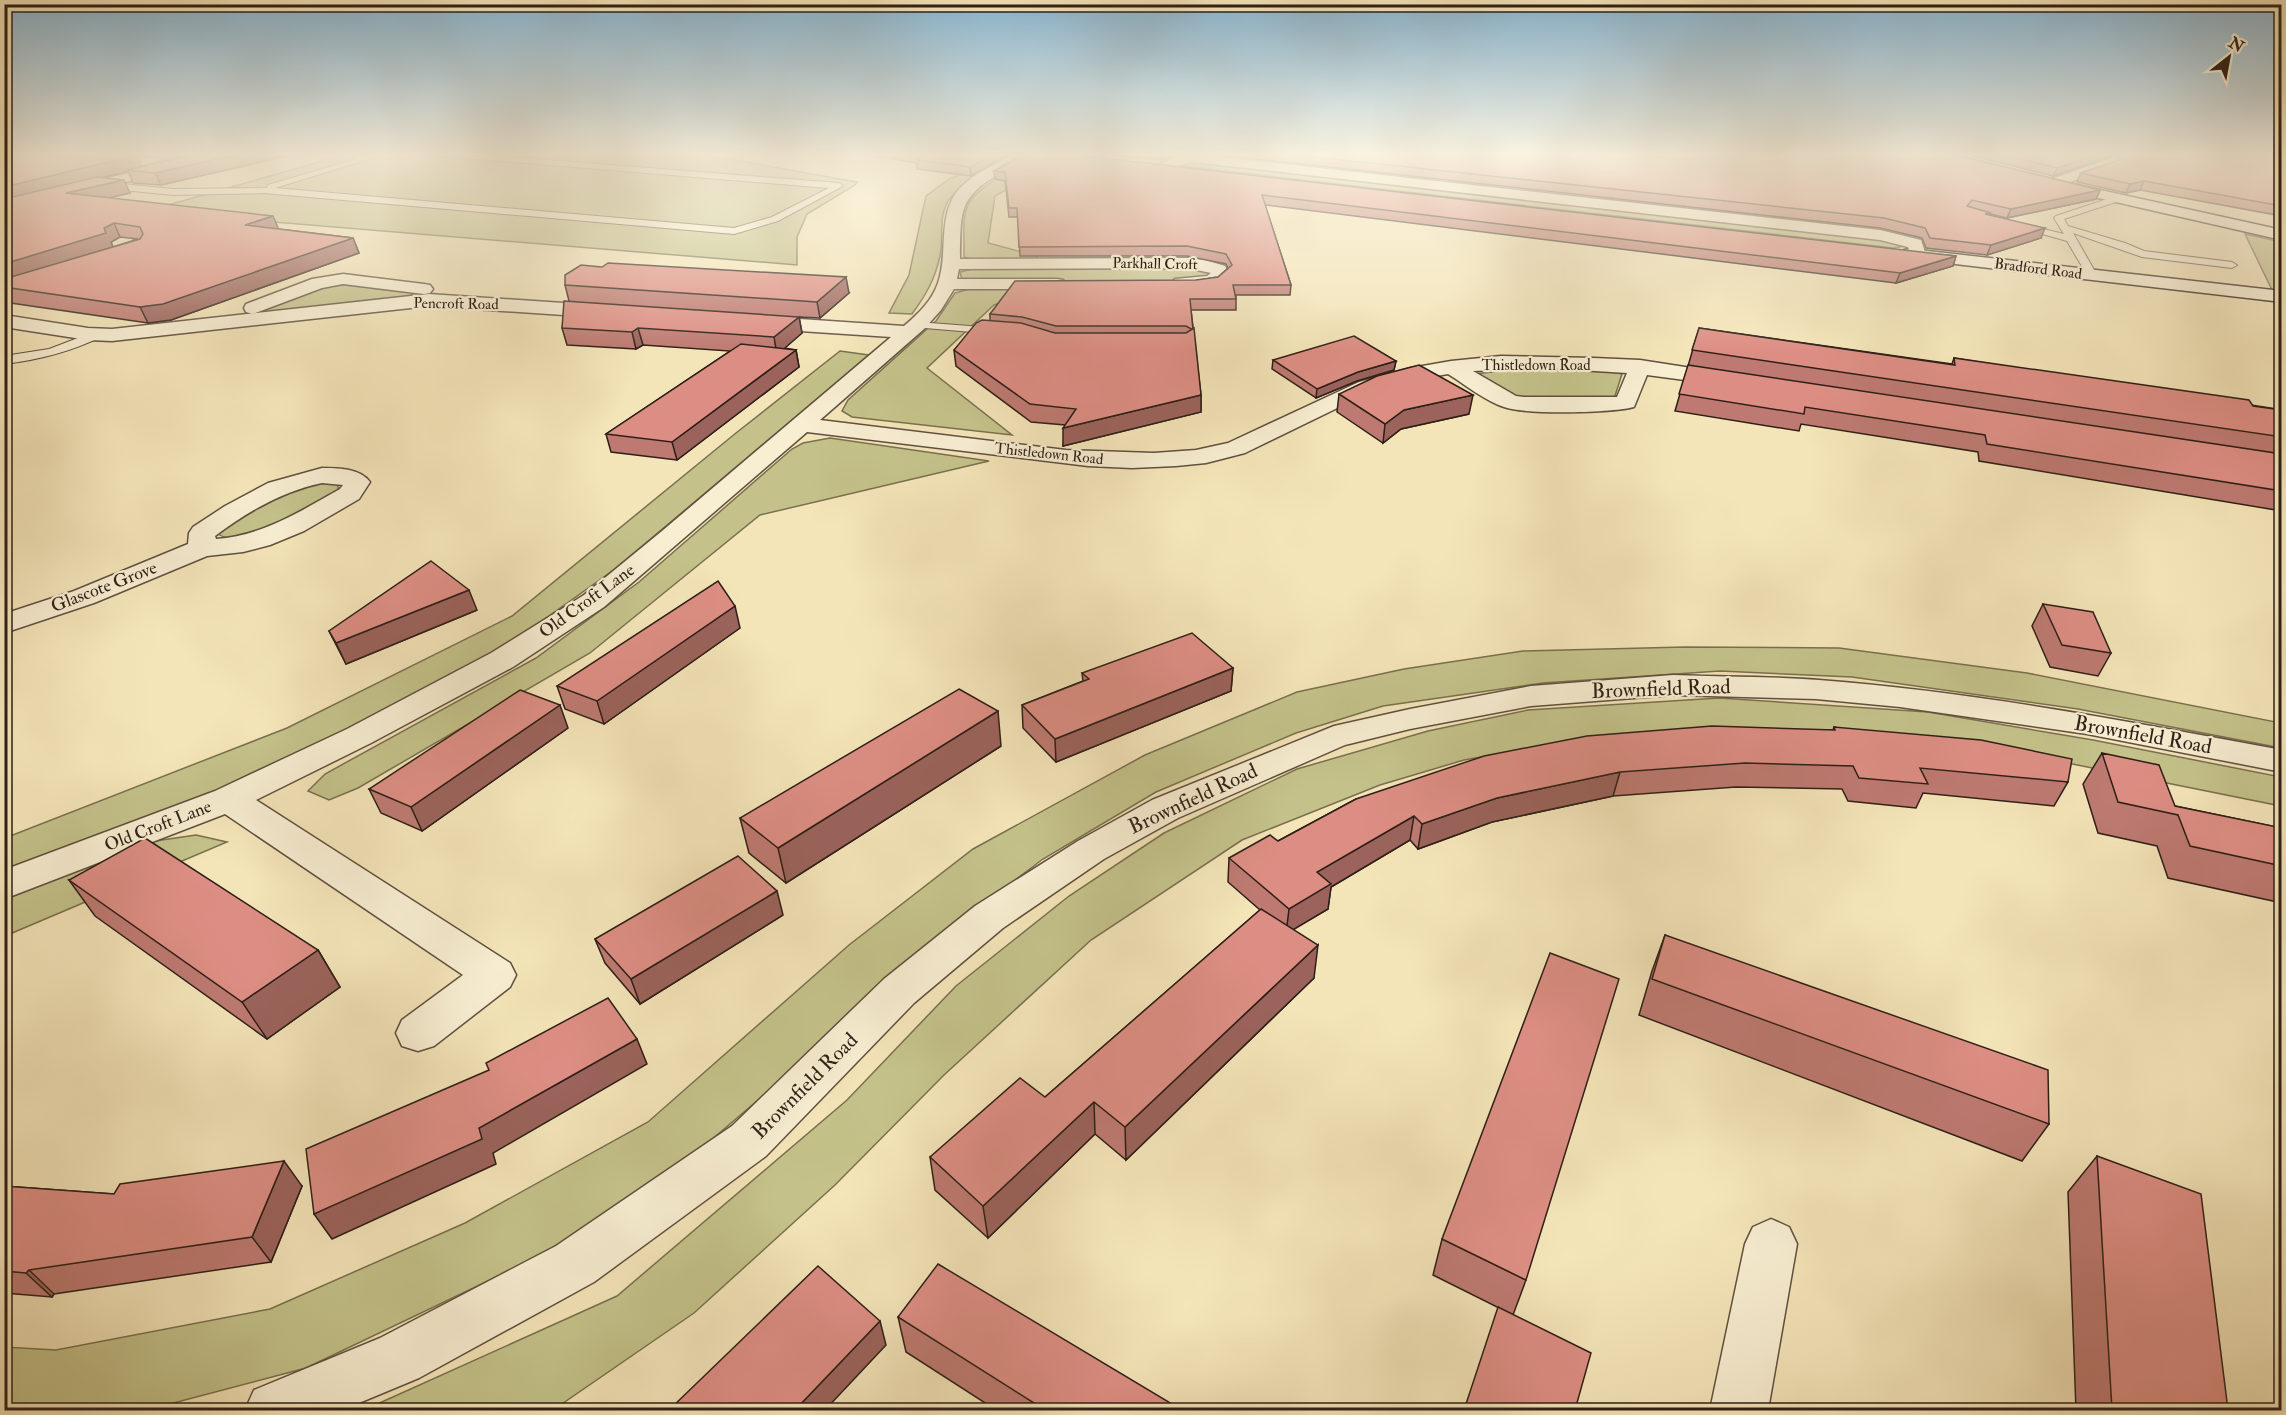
<svg xmlns="http://www.w3.org/2000/svg" width="2286" height="1415" font-family="'IM FELL Double Pica',serif">
<rect width="100%" height="100%" fill="#f4e5b9"/>
<filter id="stains"><feTurbulence type="fractalNoise" baseFrequency=".00333" numOctaves="4"/><feColorMatrix values="0 0 0 0 .2 0 0 0 0 .09 0 0 0 0 .02 0 0 0 .5 -.17"/></filter>
<radialGradient id="worn" r=".72"><stop offset=".6" stop-color="#630" stop-opacity="0"/><stop offset="1" stop-color="#630" stop-opacity=".3"/></radialGradient>
<g fill="#c4c28a" stroke="#797050" stroke-width="1.5">
<polygon points="351,153 695,153 857,182 855,185 807,214 797,237 797,265 262,221 187,245 132,239 208,215 147,211"/>
<path d="M 991,153 L 1010,155 L 1009,159 C 990,170 961,182 948,201 C 938,218 944,237 940,256 C 935,279 926,295 912,314 L 889,313 L 909,275 L 926,196 L 949,179 L 978,168 Z"/>
<polygon points="1190,161 1888,240 1905,246 1894,248 1182,166 1183,162"/>
<path d="M 1006,172 L 1034,174 L 995,196 L 988,243 L 1037,256 L 1037,262 L 981,262 L 964,257 C 964,203 959,204 1006,172 Z"/>
<polygon points="2245,234 2281,242 2281,291 2272,290"/>
<polygon points="1196,266 1208,269 1212,274 1197,281 1043,282 962,280 960,272 976,268"/>
<polygon points="345,282 411,290 413,298 239,318 325,285"/>
<polygon points="973,288 1038,289 994,305 927,368 1012,435 852,417 842,411 848,400 936,321 955,293"/>
<polygon points="840,351 869,355 615,569 507,646 385,713 206,798 5,874 5,838 287,728 512,616 736,433"/>
<polygon points="1549,369 1613,372 1622,374 1614,399 1526,399 1514,395 1475,374 1508,370"/>
<polygon points="830,438 989,461 760,515 590,653 358,788 329,800 308,791 325,774 536,658 639,582 792,449 803,443"/>
<path d="M 330,482 L 338,485 L 338,491 C 313,504 244,552 218,534 C 228,518 282,492 302,486 C 311,483 321,483 330,482 Z"/>
<polygon points="1685,647 1839,648 2027,673 2281,723 2281,748 2078,709 1852,677 1720,671 1543,683 1383,706 1296,733 1156,792 1043,859 917,954 791,1072 676,1170 580,1237 306,1368 147,1410 5,1410 4,1347 56,1350 270,1309 465,1223 648,1122 849,945 973,849 1145,755 1297,692 1404,669 1523,651"/>
<polygon points="1719,698 1928,712 2093,740 2281,777 2281,806 1983,746 1593,737 1464,760 1380,785 1242,840 1091,940 944,1075 835,1185 694,1313 553,1410 364,1410 617,1296 847,1100 956,986 1069,896 1164,833 1297,769 1428,731 1528,710"/>
<polygon points="196,835 227,842 5,936 5,899 155,841"/>
</g>
<g fill="none" stroke-linecap="round" stroke-linejoin="round">
<g stroke="#605040" stroke-width="2">
<g id="lane">
<polygon points="376,153 388,153 275,188 734,228 772,217 829,188 429,155 425,153 456,153 839,183 843,186 778,221 734,234 263,193 173,195 103,188 99,185 103,182 173,189 267,188 268,185"/>
<polygon points="2119,195 2123,198 2122,200 2064,219 2068,226 2125,243 2144,251 2232,262 2237,265 2232,268 2142,257 2073,233 2097,275 2092,278 2087,275 2067,241 2014,226 2019,223 2064,234 2054,218 2056,216"/>
<polygon points="917,322 996,328 1002,331 996,334 913,327 913,323"/>
<path d="M 99,330 L 105,334 L 103,336 C 72,351 39,360 4,364 L 4,356 L 49,349 Z"/>
</g>
</g>
<g stroke="#605040" stroke-width="3">
<g id="street">
<polygon points="74,153 111,153 173,161 180,165 173,169 81,157"/>
<path d="M 1016,153 L 1032,153 C 1025,161 1013,165 1004,171 C 958,197 961,209 960,259 L 1187,258 L 1205,260 L 1225,266 L 1230,276 C 1220,289 1190,291 1175,287 L 1172,283 L 1175,279 L 1207,276 L 1211,273 L 1187,268 L 959,269 L 957,279 L 1057,279 L 1063,280 L 1066,284 L 1063,288 L 1057,289 L 954,289 L 941,310 L 924,329 L 820,420 L 1066,450 L 1154,453 L 1196,450 L 1228,443 L 1359,382 L 1411,368 L 1451,361 L 1501,356 L 1594,358 L 1640,360 L 1730,374 L 1738,375 L 1741,380 L 1738,385 L 1730,386 L 1647,375 L 1634,407 C 1610,413 1527,415 1504,407 C 1485,401 1466,385 1448,374 L 1414,380 L 1360,397 L 1245,453 L 1206,463 L 1176,466 L 1132,468 L 1088,466 L 807,432 L 604,607 L 513,667 L 371,743 L 256,800 L 510,963 L 516,975 L 510,987 L 434,1046 L 418,1051 L 402,1046 L 396,1033 L 402,1020 L 463,975 L 225,814 L 4,899 L 4,870 L 215,791 L 347,729 L 491,653 L 584,595 L 662,531 L 891,337 L 756,328 L 749,326 L 746,322 L 749,318 L 756,316 L 904,326 C 918,314 932,301 938,283 C 949,252 936,213 961,187 C 976,172 998,163 1016,153 ZM 1547,368 L 1627,373 L 1617,397 L 1524,397 L 1516,396 L 1473,371 Z"/>
<polygon points="1192,154 1880,230 1921,240 1926,255 1924,259 1912,259 1908,247 1880,240 1192,162 1163,170 1156,166 1177,156"/>
<polygon points="2115,157 2120,158 2122,161 2120,164 2059,186 2054,187 2047,183 2049,180"/>
<polygon points="343,274 424,284 430,285 433,289 430,293 424,294 343,284 322,288 253,314 246,312 244,308 246,304 312,279"/>
<polygon points="429,294 608,306 615,308 617,312 615,316 608,318 429,306 112,341 88,340 4,327 4,315 88,328 112,329"/>
<path d="M 322,468 C 337,468 360,468 370,482 L 359,499 L 304,531 L 270,545 L 243,552 L 207,556 L 94,603 L 4,633 L 4,614 L 74,591 L 188,544 L 189,533 L 193,527 L 225,506 L 268,483 ZM 322,483 L 343,485 L 340,489 C 301,511 262,536 216,539 L 215,536 C 247,512 283,491 322,483 Z"/>
<path d="M 1673,675 C 1721,677 1770,676 1819,680 C 1974,692 2128,721 2282,750 L 2282,772 L 2087,734 L 1900,707 L 1816,699 L 1673,695 L 1531,706 L 1410,729 L 1345,745 L 1178,818 L 1104,859 L 1003,928 L 914,1003 L 766,1156 L 594,1282 L 419,1378 L 342,1410 L 245,1410 L 254,1390 L 380,1338 L 556,1246 L 732,1126 L 884,979 L 975,906 L 1078,841 L 1152,800 L 1334,726 L 1410,709 L 1531,686 Z"/>
<polygon points="1771,1219 1789,1227 1797,1244 1768,1410 1710,1410 1745,1244 1753,1227"/>
</g>
</g>
<g stroke="#2e1f17" stroke-width="3">
<g id="secondary">
<polygon points="211,153 234,153 232,156 4,212 4,203"/>
<polygon points="2055,180 2282,230 2282,240 2050,187 2048,184 2050,181"/>
<polygon points="1910,249 2282,291 2282,302 1904,258 1902,254 1904,250"/>
</g>
</g>
<use href="#lane" fill="#f8eed2" fill-rule="evenodd"/>
<use href="#street" fill="#f8eed2" fill-rule="evenodd"/>
<use href="#secondary" fill="#f8eed2" fill-rule="evenodd"/>
</g>
<g fill="#be7a72" stroke="#2e1f17" stroke-width="1.5" fill-rule="evenodd">
<path d="M 4,153 L 142,166 L 173,159 L 126,153 L 300,153 L 161,185 L 133,183 L 128,171 L 102,178 L 130,193 L 109,198 L 279,229 L 353,238 L 359,253 L 171,320 L 148,323 L 4,302 ZM 120,237 L 138,239 L 113,247 L 111,242 Z"/>
<polygon points="859,153 1012,153 971,176 917,169 917,163"/>
<polygon points="1095,153 1184,153 1177,154 1162,160"/>
<polygon points="1202,153 1948,153 2100,190 2096,199 2007,218 1990,214 1990,215 2041,238 1987,255 1926,248 1922,238 1880,228"/>
<polygon points="1962,153 2282,153 2282,216 2140,190 2126,193 2077,182 2081,173 2122,159 2115,155 2053,176"/>
<polygon points="994,171 1956,256 1953,266 1896,283 1265,205 1291,285 1290,295 1236,295 1236,310 1191,310 1201,395 1201,412 1063,446 1065,425 1031,422 956,366 954,350 990,321 990,314 1218,277 1228,268 1226,264 1187,256 1020,256 1018,217 1009,217 1005,181 995,179"/>
<polygon points="565,285 849,293 820,318 799,317 802,333 784,348 796,350 799,367 677,460 611,452 606,434 730,351 643,345 636,349 567,345 562,328 569,301"/>
<polygon points="1699,328 1952,364 1954,358 2282,410 2282,511 1979,461 1978,452 1801,424 1799,431 1675,411"/>
<polygon points="1273,360 1396,361 1394,370 1357,381 1316,398 1272,369"/>
<polygon points="1339,394 1469,414 1401,429 1383,443 1337,412"/>
<polygon points="2043,604 2111,653 2098,676 2050,667 2032,626"/>
<polygon points="477,610 346,664 329,631"/>
<polygon points="740,628 604,724 565,709 557,686"/>
<polygon points="1233,668 1231,691 1056,762 1023,728 1022,705 1083,681 1082,673"/>
<polygon points="1834,727 2068,782 2054,806 1923,793 1916,808 1848,801 1842,789 1736,787 1613,796 1492,822 1418,849 1410,840 1331,887 1328,909 1293,929 1314,978 1126,1160 1095,1134 988,1238 935,1190 930,1157 1045,1097 1260,910 1228,882 1229,858 1278,841 1356,799 1833,730"/>
<polygon points="568,728 422,831 381,813 369,789"/>
<polygon points="1001,746 786,883 749,853 740,818"/>
<polygon points="2102,753 2175,806 2282,828 2282,903 2168,878 2157,846 2098,833 2083,784"/>
<polygon points="69,880 318,950 340,987 267,1039 95,916"/>
<polygon points="783,915 640,1004 605,963 595,939"/>
<polygon points="1665,935 2049,1124 2022,1161 1639,1015 1652,971"/>
<polygon points="2097,1156 2228,1410 2076,1410 2068,1192"/>
<polygon points="4,1186 114,1194 302,1186 271,1262 54,1294 52,1297 4,1293"/>
<polygon points="1442,1239 1526,1280 1513,1315 1433,1275"/>
<polygon points="898,1317 1182,1410 996,1410 906,1352"/>
</g>
<g fill="#9b635c" stroke="#2e1f17" stroke-width="1.5">
<polygon points="172,153 202,153 175,159"/>
<polygon points="243,153 300,153 161,185 155,173"/>
<polygon points="997,153 1012,153 971,176 970,167"/>
<polygon points="1162,153 1184,153 1177,154 1162,160"/>
<polygon points="2101,153 2116,153 2115,155 2053,176 2057,168"/>
<polygon points="137,155 142,167 127,170 128,171 4,202 4,187"/>
<polygon points="124,180 130,193 73,206 66,193"/>
<polygon points="2144,181 2140,190 2126,193 2130,184"/>
<polygon points="2100,190 2096,199 2007,218 2011,209"/>
<polygon points="273,216 279,230 245,225"/>
<polygon points="114,223 120,237 111,242 113,247 4,281 4,264 104,228"/>
<polygon points="2045,228 2041,238 1987,255 1991,245"/>
<polygon points="353,238 359,253 171,320 148,323 140,307"/>
<polygon points="1956,256 1953,266 1896,283 1900,273"/>
<polygon points="846,277 849,293 820,318 817,302"/>
<polygon points="799,317 802,333 777,355 774,337"/>
<polygon points="638,328 643,345 636,349 632,332"/>
<polygon points="796,350 799,367 677,460 672,442"/>
<polygon points="1396,361 1394,370 1357,381 1316,398 1317,389 1358,372"/>
<polygon points="1201,395 1201,412 1063,446 1063,428"/>
<polygon points="1473,395 1469,414 1401,429 1383,443 1385,424 1404,410"/>
<polygon points="469,590 477,610 346,664 336,643"/>
<polygon points="735,606 740,628 604,724 597,701"/>
<polygon points="1233,668 1231,691 1056,762 1055,739"/>
<polygon points="560,705 568,728 422,831 411,807"/>
<polygon points="998,711 1001,746 786,883 778,848"/>
<polygon points="1620,772 1613,796 1492,822 1418,849 1422,824 1497,798"/>
<polygon points="1414,816 1410,840 1331,887 1328,909 1286,934 1289,909 1317,872"/>
<polygon points="777,891 783,915 640,1004 631,979"/>
<polygon points="1318,945 1314,978 1126,1160 1125,1127"/>
<polygon points="318,950 340,987 267,1039 242,1002"/>
<polygon points="637,1039 647,1064 493,1153 496,1164 332,1239 314,1214 479,1128"/>
<polygon points="1094,1102 1095,1134 988,1238 983,1206"/>
<polygon points="284,1161 302,1186 271,1262 252,1237"/>
<polygon points="29,1270 54,1294 52,1297 26,1273"/>
<polygon points="880,1321 886,1345 825,1410 795,1410"/>
</g>
<g fill="#dd8e84" stroke="#2e1f17" stroke-width="1.5">
<polygon points="4,153 120,153 137,155 4,187"/>
<polygon points="199,153 243,153 155,173 127,170"/>
<polygon points="906,153 997,153 970,167 917,160 921,159 917,158 923,156"/>
<polygon points="1025,153 1059,153 1956,256 1900,273 1262,195 1291,285 1233,285 1236,299 1190,299 1193,330 1186,326 1056,326 1022,317 990,314 1015,281 1196,280 1218,277 1232,265 1226,254 1187,246 1019,247 1017,208 1009,208 1005,172 994,171"/>
<polygon points="1277,153 1948,153 2100,190 2011,209 1972,200 1967,206 1991,213 1985,214 2045,228 1991,245 1930,238 1925,228 1884,218"/>
<polygon points="1998,153 2101,153 2057,168"/>
<polygon points="2127,153 2282,153 2282,206 2144,181 2130,184 2081,173 2125,158"/>
<polygon points="97,177 124,180 66,193 273,216 245,225 353,238 163,304 140,307 4,287 4,279 140,239 143,234 140,227 114,223 104,228 106,233 4,264 4,199"/>
<polygon points="608,263 846,277 817,302 565,285 565,275 581,265 602,267"/>
<polygon points="564,301 799,317 774,337 638,328 632,332 562,328"/>
<polygon points="982,320 1021,323 1055,333 1186,333 1194,328 1201,395 1063,428 1076,409 1030,404 954,350 976,323"/>
<polygon points="1699,328 1955,365 1954,358 2249,400 2253,406 2282,410 2282,437 1692,350"/>
<polygon points="1354,336 1396,361 1358,372 1317,389 1273,360"/>
<polygon points="741,344 796,350 672,442 606,434"/>
<polygon points="1419,365 1473,395 1404,410 1385,424 1339,394 1377,376"/>
<polygon points="1688,365 2282,454 2282,491 1987,444 1985,435 1805,407 1804,414 1679,394"/>
<polygon points="431,561 469,590 336,643 329,631"/>
<polygon points="718,581 735,606 597,701 557,686"/>
<polygon points="2043,604 2093,612 2111,653 2062,645"/>
<polygon points="1192,633 1233,668 1055,739 1022,705 1089,679 1082,673"/>
<polygon points="959,689 998,711 778,848 740,818"/>
<polygon points="520,690 560,705 411,807 369,789"/>
<polygon points="1712,726 1835,730 1834,727 1981,740 2072,759 2068,782 1920,768 1928,784 1859,778 1853,766 1745,763 1620,772 1497,798 1422,824 1414,816 1317,872 1331,884 1289,909 1229,858 1270,835 1278,841 1356,799 1484,756 1587,736"/>
<polygon points="2102,753 2159,765 2175,806 2282,828 2282,866 2190,846 2178,815 2118,802"/>
<polygon points="145,838 318,950 242,1002 69,880"/>
<polygon points="738,856 777,891 631,979 595,939"/>
<polygon points="1261,909 1318,945 1125,1127 1094,1102 983,1206 930,1157 1020,1078 1045,1097"/>
<polygon points="1665,935 2048,1070 2049,1124 1652,979"/>
<polygon points="1550,953 1619,979 1526,1280 1442,1239"/>
<polygon points="608,998 637,1039 479,1128 482,1139 314,1214 306,1149 489,1070 486,1063"/>
<polygon points="2097,1156 2201,1194 2228,1410 2112,1410"/>
<polygon points="284,1161 252,1237 29,1270 26,1273 4,1271 4,1186 114,1194 120,1184"/>
<polygon points="938,1264 1182,1410 1045,1410 898,1317"/>
<polygon points="818,1266 880,1321 795,1410 669,1410"/>
<polygon points="1498,1307 1591,1353 1575,1410 1464,1410"/>
</g>
<linearGradient id="sky" x2="0" y2="1"><stop stop-color="#8ab8d4"/><stop offset="0.44" stop-color="#faf3e0"/><stop offset="1" stop-color="#faf3e0" stop-opacity="0"/></linearGradient>
<rect width="2286" height="351" fill="url(#sky)"/>
<g text-anchor="middle" dominant-baseline="central" stroke-width="4.5" stroke-linejoin="round" paint-order="stroke">
<g font-size="15" fill="#2e1f17" stroke="#f8eed2">
<text transform="translate(1155 264) rotate(1)">Parkhall Croft</text>
<text transform="translate(2038 269) rotate(7)">Bradford Road</text>
<text transform="translate(456 304) rotate(1)">Pencroft Road</text>
<text x="1536" y="365">Thistledown Road</text>
<text transform="translate(1049 454) rotate(6)">Thistledown Road</text>
</g>
<g font-size="18" fill="#2e1f17" stroke="#f8eed2">
<text transform="translate(104 587) rotate(-21)">Glascote Grove</text>
<text transform="translate(587 601) rotate(-36)">Old Croft Lane</text>
<text transform="translate(158 826) rotate(-21)">Old Croft Lane</text>
</g>
<g font-size="21" fill="#2e1f17" stroke="#f8eed2">
<text transform="translate(1661 689) rotate(-2)">Brownfield Road</text>
<text transform="translate(2143 735) rotate(10)">Brownfield Road</text>
<text transform="translate(1193 799) rotate(-25)">Brownfield Road</text>
<text transform="translate(805 1086) rotate(-45)">Brownfield Road</text>
</g>
</g>
<rect width="2286" height="1415" fill="none" stroke="#f4e5b9" stroke-width="24"/>
<rect x="6" y="6" width="2274" height="1403" fill="none" stroke="#2e1f17" stroke-width="3"/>
<rect x="12" y="12" width="2262" height="1391" fill="none" stroke="#2e1f17" stroke-width="1.5"/>
<g transform="translate(2229 57) rotate(31)" stroke="#f8eed2" stroke-width="4.5" paint-order="stroke">
<path d="M0-4.5L10 22L0 15L-10 22Z" fill="#2e1f17"/>
<text y="-9" font-size="16" font-weight="bold" text-anchor="middle" fill="#2e1f17">N</text>
</g>
<rect width="100%" height="100%" filter="url(#stains)"/>
<rect width="100%" height="100%" fill="url(#worn)"/>
</svg>
